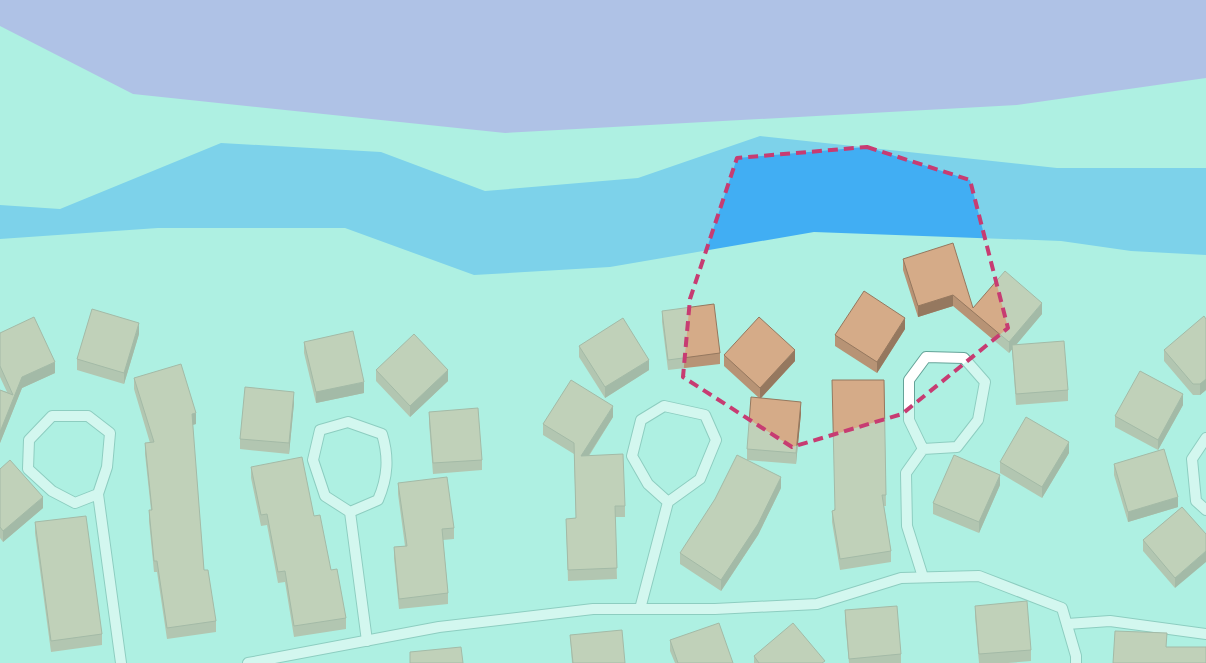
<svg xmlns="http://www.w3.org/2000/svg" width="1206" height="663" font-family="Mulish,sans-serif">
<rect width="100%" height="100%" fill="#aef0e2"/>
<polygon fill="#b08bea" points="0,0 1206,0 1206,78 1017,105 505,133 133,94 0,26"/>
<polygon fill="#41aef3" points="760,136 1057,168 1206,168 1206,255 1131,251 1061,241 814,232 610,267 474,275 345,228 158,228 0,239 0,205 60,209 221,143 381,152 485,191 638,178"/>
<g fill="none" stroke-linecap="round" stroke-linejoin="round">
<g stroke="#64a398" stroke-width="12">
<g id="lane">
<polyline points="1206,438 1192,459 1196,501 1206,510"/>
<polyline points="923,449 909,420 909,380 926,357 964,358 985,382 978,420 957,447 923,449 906,473 907,526 923,577"/>
<polyline points="98,494 75,503 52,491 28,469 29,440 52,416 88,416 110,433 107,467 98,494 121,663"/>
<path d="M 350,512 L 378,500 C 388,477 389,457 382,434 L 348,422 L 320,430 L 313,460 L 325,496 L 350,512 L 367,641"/>
<polyline points="640,609 668,502 700,479 716,440 705,415 664,406 641,420 632,456 648,484 668,502"/>
<polyline points="1067,624 1110,621 1206,634"/>
<polyline points="248,663 439,627 593,609 715,609 817,604 901,578 979,576 1062,608 1076,656 1076,663"/>
</g>
</g>
<use href="#lane" stroke="#fff" stroke-width="10"/>
</g>
<g fill="#b79375">
<polygon points="903,259 973,308 1042,314 1016,345 1068,390 1068,401 1016,405 1012,349 1009,353 953,306 918,317 903,270"/>
<polygon points="662,311 720,353 720,364 668,370 662,322"/>
<polygon points="1206,319 1206,390 1200,395 1193,395 1164,361 1164,350"/>
<polygon points="905,329 877,373 835,346 835,335"/>
<polygon points="0,333 55,373 22,388 0,443 0,390 7,392 0,377"/>
<polygon points="139,334 124,384 77,370 77,359"/>
<polygon points="304,342 364,393 316,403 304,353"/>
<polygon points="579,346 649,370 605,398 579,357"/>
<polygon points="724,355 795,361 761,398 801,413 796,464 747,460 747,449 759,398 724,366"/>
<polygon points="376,370 448,381 410,417 376,381"/>
<polygon points="134,378 196,424 192,425 204,570 216,621 216,632 167,639 157,572 154,572 149,521 149,510 151,510 145,454 145,443 150,443 134,389"/>
<polygon points="884,380 886,506 884,506 891,551 891,562 840,570 832,522 832,511 834,510"/>
<polygon points="294,403 289,454 240,449 240,439"/>
<polygon points="1183,405 1158,450 1115,427 1115,416"/>
<polygon points="429,412 482,460 482,470 433,474 429,423"/>
<polygon points="613,417 589,456 625,506 625,517 615,517 617,579 568,581 566,519 576,518 574,454 543,435 543,424"/>
<polygon points="1069,453 1042,498 1000,473 1000,462"/>
<polygon points="1114,464 1178,507 1128,522 1114,475"/>
<polygon points="251,467 314,516 346,618 346,629 294,637 285,582 278,583 267,525 261,526 251,478"/>
<polygon points="0,469 43,508 3,542 0,538"/>
<polygon points="398,483 454,528 454,539 443,540 448,593 448,604 399,609 394,558 394,547 405,546 398,494"/>
<polygon points="1000,485 979,533 933,514 933,503"/>
<polygon points="781,488 758,535 721,591 680,564 680,553"/>
<polygon points="1182,507 1175,588 1143,551 1143,540"/>
<polygon points="35,522 102,634 102,645 51,652 35,533"/>
<polygon points="975,606 1031,650 1031,661 1008,663 979,663 975,616"/>
<polygon points="845,610 901,654 901,663 849,663 845,621"/>
<polygon points="570,635 625,663 572,663"/>
<polygon points="670,640 733,663 675,663 670,651"/>
<polygon points="754,656 825,663 754,663"/>
</g>
<g fill="#95785f">
<polygon points="953,295 953,306 918,317 918,306"/>
<polygon points="1042,303 1042,314 1009,353 1009,342"/>
<polygon points="905,318 905,329 877,373 877,362"/>
<polygon points="139,323 139,334 124,384 124,373"/>
<polygon points="795,350 795,361 760,399 760,388"/>
<polygon points="649,360 649,370 605,398 605,387"/>
<polygon points="55,362 55,373 22,388 0,443 0,432 22,377"/>
<polygon points="448,370 448,381 410,417 410,406"/>
<polygon points="1206,379 1206,390 1200,395 1200,384"/>
<polygon points="364,382 364,393 316,403 316,392"/>
<polygon points="294,392 294,403 289,454 289,443"/>
<polygon points="1183,394 1183,405 1158,450 1158,440"/>
<polygon points="801,402 801,413 796,464 796,453"/>
<polygon points="613,406 613,417 581,467 581,456"/>
<polygon points="196,413 196,424 192,425 192,414"/>
<polygon points="1069,442 1069,453 1042,498 1042,487"/>
<polygon points="1000,475 1000,485 979,533 979,522"/>
<polygon points="781,477 781,488 758,535 721,591 721,580"/>
<polygon points="43,497 43,508 3,542 3,531"/>
<polygon points="1178,497 1178,507 1128,522 1128,512"/>
<polygon points="1206,551 1206,562 1175,588 1175,578"/>
</g>
<g fill="#d5ab88" stroke="#95785f">
<polygon points="953,243 973,308 1005,271 1042,303 1009,342 953,295 918,306 903,259"/>
<polygon points="864,291 905,318 877,362 835,335"/>
<polygon points="714,304 720,353 668,360 662,311"/>
<polygon points="92,309 139,323 124,373 77,359"/>
<polygon points="1204,316 1206,319 1206,379 1200,384 1193,384 1164,350"/>
<polygon points="34,317 55,362 22,377 0,432 0,390 13,395 0,366 0,333"/>
<polygon points="759,317 795,350 760,388 724,355"/>
<polygon points="623,318 649,360 605,387 579,346"/>
<polygon points="353,331 364,382 316,392 304,342"/>
<polygon points="414,334 448,370 410,406 376,370"/>
<polygon points="1064,341 1068,390 1016,394 1012,345"/>
<polygon points="181,364 196,413 192,414 204,570 208,570 216,621 167,628 157,561 154,561 149,510 152,510 145,443 154,442 134,378"/>
<polygon points="1140,371 1183,394 1158,440 1115,416"/>
<polygon points="571,380 613,406 581,456 623,454 625,506 615,506 617,568 568,570 566,519 576,518 574,443 543,424"/>
<polygon points="832,380 884,380 886,495 882,495 891,551 840,559 832,511 835,510"/>
<polygon points="245,387 294,392 289,443 240,439"/>
<polygon points="751,397 801,402 796,453 747,449"/>
<polygon points="478,408 482,460 433,463 429,412"/>
<polygon points="1026,417 1069,442 1042,487 1000,462"/>
<polygon points="1164,449 1178,497 1128,512 1114,464"/>
<polygon points="737,455 781,477 758,524 721,580 680,553 715,499"/>
<polygon points="954,455 1000,475 979,522 933,503"/>
<polygon points="302,457 314,516 320,515 331,570 337,569 346,618 294,626 285,571 278,572 267,514 261,515 251,467"/>
<polygon points="10,460 43,497 3,531 0,527 0,469"/>
<polygon points="447,477 454,528 442,529 448,593 399,599 394,547 407,546 398,483"/>
<polygon points="1182,507 1206,534 1206,551 1175,578 1143,540"/>
<polygon points="86,516 102,634 51,641 35,522"/>
<polygon points="1027,601 1031,650 979,654 975,606"/>
<polygon points="897,606 901,654 849,659 845,610"/>
<polygon points="719,623 733,663 678,663 670,640"/>
<polygon points="793,623 825,661 822,663 759,663 754,656"/>
<polygon points="622,630 625,663 573,663 570,635"/>
<polygon points="1115,631 1167,633 1166,647 1206,647 1206,663 1113,663"/>
<polygon points="461,647 463,663 410,663 410,652"/>
</g>
<path d="M0 0H1206V663H0ZM 867,147 L 970,180 L 1008,328 L 902,414 L 792,447 L 683,377 L 690,299 L 737,158 Z" fill="#aef0e2" fill-opacity=".55" fill-rule="evenodd"/>
<path fill="none" stroke="#c73c72" stroke-width="4" stroke-dasharray="10 6" stroke-linejoin="round" d="M 867,147 L 970,180 L 1008,328 L 902,414 L 792,447 L 683,377 L 690,299 L 737,158 Z"/>
</svg>
